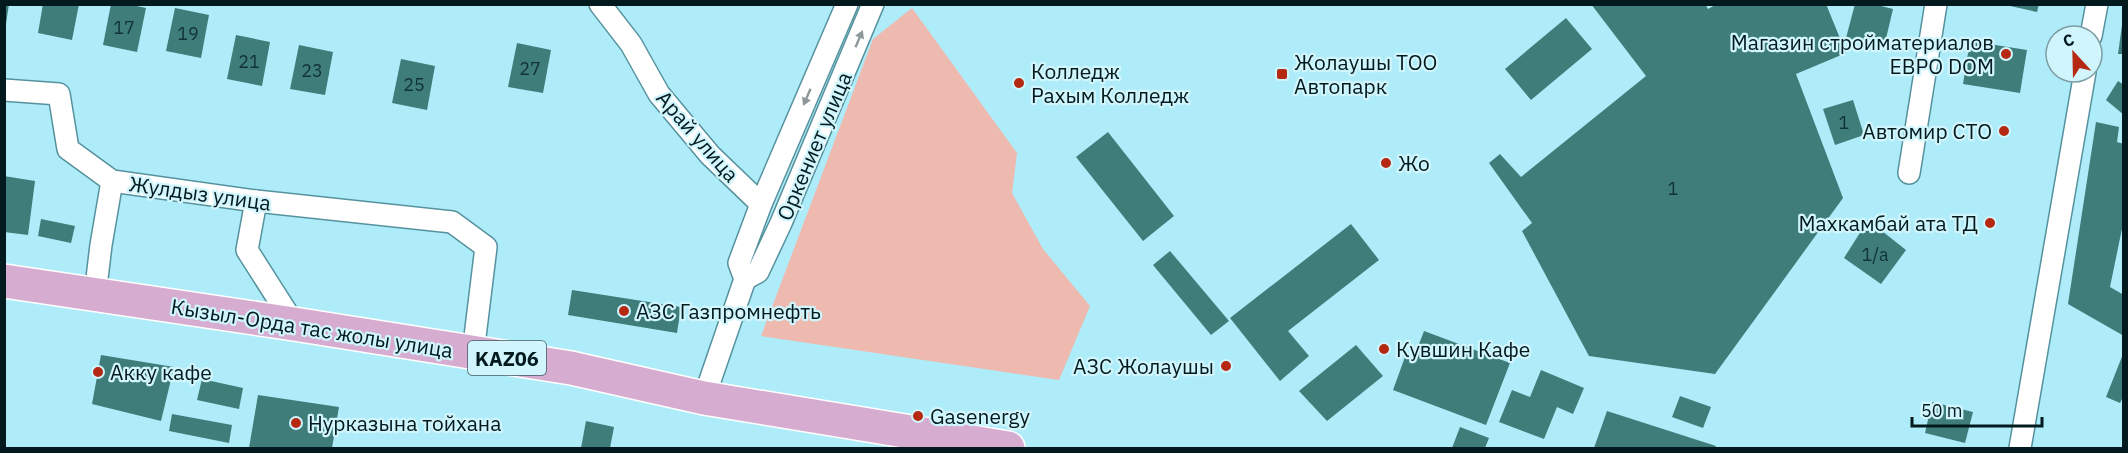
<svg xmlns="http://www.w3.org/2000/svg" width="2128" height="453" font-family="'IBM Plex Sans',sans-serif">
<rect width="100%" height="100%" fill="#afecf9"/>
<polygon fill="#eeb9af" points="912,8 1017,153 1012,193 1043,249 1090,306 1059,380 761,336 873,39"/>
<g fill="#3f7d7a">
<polygon points="4,4 9,4 6,24 4,24"/>
<polygon points="43,4 79,4 72,40 38,33"/>
<polygon points="111,4 127,4 146,8 137,52 103,45"/>
<polygon points="1591,4 1705,4 1708,9 1717,4 1826,4 1846,53 1796,74 1843,198 1715,374 1589,356 1522,231 1532,223 1489,163 1500,154 1521,177 1646,76"/>
<polygon points="1855,4 1873,4 1893,9 1884,47 1846,38"/>
<polygon points="2001,4 2039,4 2037,12"/>
<polygon points="175,8 209,15 201,58 166,51"/>
<polygon points="1566,18 1592,49 1531,100 1505,69"/>
<polygon points="2122,25 2124,25 2124,54 2118,54"/>
<polygon points="236,35 270,42 262,86 227,79"/>
<polygon points="1970,41 2027,50 2020,93 1963,84"/>
<polygon points="517,43 551,50 543,93 508,87"/>
<polygon points="299,45 333,52 325,95 290,89"/>
<polygon points="401,59 435,66 427,110 392,103"/>
<polygon points="2118,81 2124,85 2124,115 2106,100"/>
<polygon points="1853,100 1864,135 1835,145 1823,109"/>
<polygon points="2096,122 2119,127 2117,142 2124,144 2124,219 2110,287 2124,295 2124,336 2068,304"/>
<polygon points="1108,132 1174,216 1143,241 1076,157"/>
<polygon points="4,176 35,181 28,235 4,232"/>
<polygon points="41,219 75,226 71,243 38,236"/>
<polygon points="1868,220 1906,250 1881,284 1844,258"/>
<polygon points="1351,224 1379,260 1288,331 1309,356 1280,381 1230,318"/>
<polygon points="1170,251 1229,321 1211,335 1153,265"/>
<polygon points="572,290 681,307 677,333 568,315"/>
<polygon points="1424,331 1510,363 1486,425 1393,390 1405,357 1413,360"/>
<polygon points="1356,345 1383,376 1327,421 1299,391"/>
<polygon points="2123,354 2124,395 2120,403 2106,397"/>
<polygon points="101,355 174,367 161,421 92,404"/>
<polygon points="1541,370 1584,388 1573,414 1557,407 1544,439 1499,422 1512,390 1530,397"/>
<polygon points="202,379 243,388 239,409 197,400"/>
<polygon points="258,395 339,407 332,448 249,448"/>
<polygon points="1680,396 1711,407 1703,428 1672,417"/>
<polygon points="1932,402 1973,412 1965,443 1925,433"/>
<polygon points="1607,411 1716,446 1715,448 1594,448"/>
<polygon points="172,414 232,425 229,443 169,431"/>
<polygon points="586,421 614,427 610,448 581,448"/>
<polygon points="1460,427 1489,438 1485,448 1452,448"/>
</g>
<g fill="none" stroke-linecap="round" stroke-linejoin="round">
<g stroke="#56929e" stroke-width="24">
<g id="minor">
<polyline points="600,4 631,44 659,94 710,155 761,204"/>
<polyline points="2091,36 2097,4"/>
<polyline points="4,90 59,94 68,149 112,181 256,201 452,222 486,247 473,353"/>
<polyline points="1909,173 1936,4"/>
<polyline points="256,201 247,250 294,324"/>
<polyline points="745,279 758,272 781,223 873,4"/>
<polyline points="95,295 101,245 112,181"/>
<polyline points="704,398 745,279 739,263 761,204 847,4"/>
<polyline points="2020,448 2085,72"/>
</g>
</g>
<g stroke="#fff" stroke-width="36">
<polyline id="primary" points="4,281 294,324 571,368 704,398 1008,448"/>
</g>
<use href="#minor" stroke="#fff" stroke-width="21"/>
<use href="#primary" stroke="#d6acd0" stroke-width="33"/>
</g>
<defs><path id="oneway-solid" d="M-6-.8H1V-3.2L6.5 0L1 3.2V.8H-6Z" transform="scale(1.5)"/></defs>
<g fill="#8d989a">
<use href="#oneway-solid" transform="translate(859 39) rotate(-67)"/>
<use href="#oneway-solid" transform="translate(807 97) rotate(113)"/>
</g>
<g fill="#b52812" stroke="#d1f5fc" stroke-width="2">
<circle cx="2006" cy="54" r="6"/>
<rect x="1276" y="68" width="12" height="12" rx="3"/>
<circle cx="1019" cy="83" r="6"/>
<circle cx="2004" cy="131" r="6"/>
<circle cx="1386" cy="163" r="6"/>
<circle cx="1990" cy="223" r="6"/>
<circle cx="624" cy="311" r="6"/>
<circle cx="1384" cy="349" r="6"/>
<circle cx="1226" cy="366" r="6"/>
<circle cx="98" cy="372" r="6"/>
<circle cx="918" cy="416" r="6"/>
<circle cx="296" cy="423" r="6"/>
</g>
<g text-anchor="middle" dominant-baseline="central" stroke-width="4.5" stroke-linejoin="round" paint-order="stroke">
<g font-size="18" fill="#113335">
<text x="124" y="27">17</text>
<text x="188" y="33">19</text>
<text x="249" y="61">21</text>
<text x="530" y="68">27</text>
<text x="312" y="70">23</text>
<text x="414" y="84">25</text>
<text x="1844" y="122">1</text>
<text x="1673" y="188">1</text>
<text x="1875" y="254">1/а</text>
</g>
<rect fill="#d1f5fc" stroke="#405c61" stroke-width="1.5" x="468" y="341" width="78" height="34" rx="4.5"/>
<g font-size="20" font-weight="bold" fill="#021a1e">
<text x="507" y="358">KАZ06</text>
</g>
<g font-size="21" fill="#021a1e" stroke="#d1f5fc" text-anchor="start">
<text x="1994" y="42" text-anchor="end">Магазин стройматериалов<tspan x="1994" dy="24">ЕВРО DOM</tspan></text>
<text x="1294" y="62">Жолаушы ТОО<tspan x="1294" dy="24">Автопарк</tspan></text>
<text x="1031" y="71">Колледж<tspan x="1031" dy="24">Рахым Колледж</tspan></text>
<text x="1992" y="131" text-anchor="end">Автомир СТО</text>
<text x="1398" y="163">Жо</text>
<text x="1978" y="223" text-anchor="end">Махкамбай ата ТД</text>
<text x="636" y="311">АЗС Газпромнефть</text>
<text x="1396" y="349">Кувшин Кафе</text>
<text x="1214" y="366" text-anchor="end">АЗС Жолаушы</text>
<text x="110" y="372">Акку кафе</text>
<text x="930" y="416">Gasenergy</text>
<text x="308" y="423">Нурказына тойхана</text>
</g>
<g font-size="21" fill="#021a1e" stroke="#d1f5fc">
<text transform="translate(698 136) rotate(49)">Арай улица</text>
<text transform="translate(814 146) rotate(-67)">Оркениет улица</text>
<text transform="translate(200 193) rotate(8)">Жулдыз улица</text>
<text transform="translate(312 328) rotate(9)">Кызыл-Орда тас жолы улица</text>
</g>
</g>
<rect width="2128" height="453" fill="none" stroke="#021a1e" stroke-width="12"/>
<g transform="translate(2074 54) rotate(338)"><circle r="28" fill="#d1f5fc" stroke="#7e9da3" stroke-width="1.5"/>
<path d="M0-4.5L10 22L0 15L-10 22Z" fill="#b52812"/>
<text y="-9" font-size="16" font-weight="bold" text-anchor="middle" fill="#021a1e">С</text>
</g>
<path d="M1912 417v9h130v-9" fill="none" stroke="#021a1e" stroke-width="3"/>
<text x="1921" y="417" font-size="18" fill="#021a1e" stroke="#d1f5fc" stroke-width="4.5" paint-order="stroke">50 m</text>
</svg>
